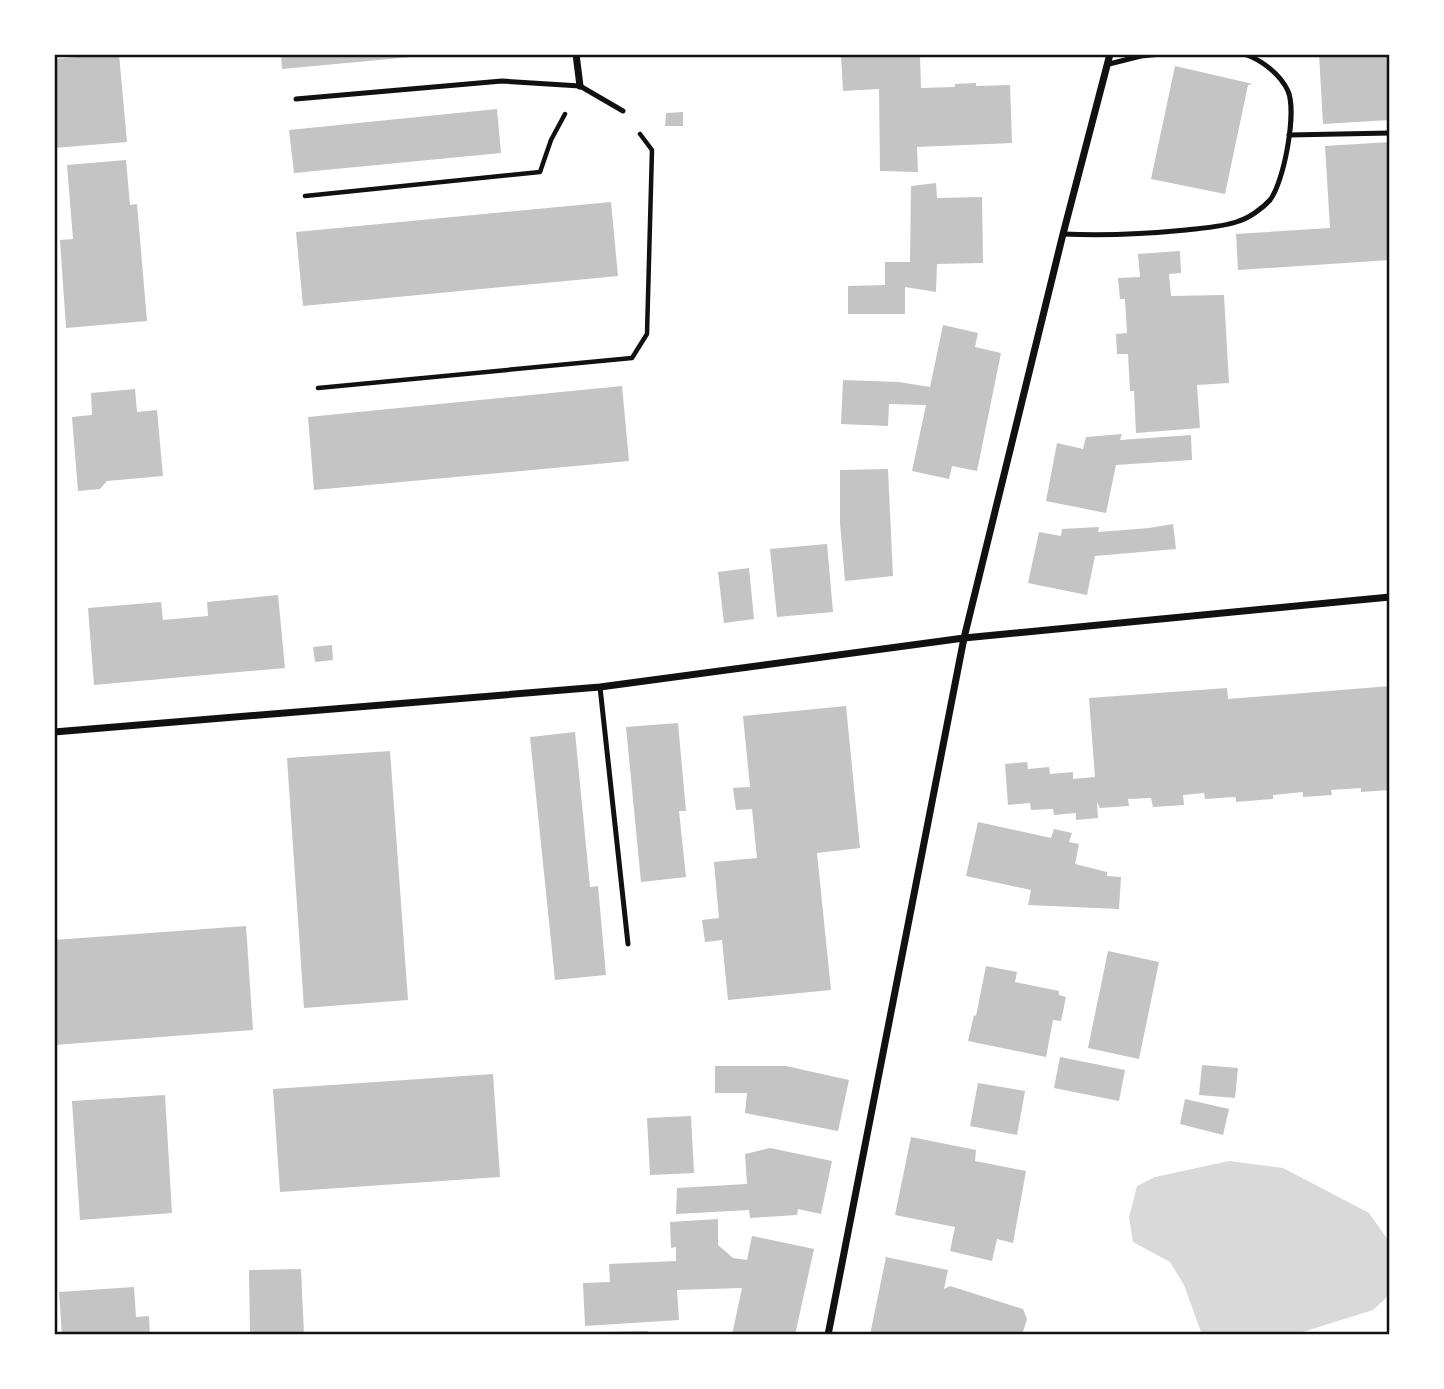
<svg xmlns="http://www.w3.org/2000/svg" width="1444" height="1389" font-family="'Noto Sans',sans-serif">
<rect width="100%" height="100%" fill="#fff"/>
<polygon fill="#d9d9d9" points="1229,1161 1283,1168 1369,1213 1390,1243 1390,1290 1385,1299 1373,1310 1293,1335 1207,1335 1201,1332 1184,1285 1170,1262 1133,1242 1129,1217 1137,1186 1155,1177"/>
<g fill="#c4c4c4">
<polygon points="111,54 119,54 127,142 54,148 54,59"/>
<polygon points="281,54 422,54 422,56 282,69"/>
<polygon points="920,54 921,88 955,87 955,84 976,83 976,86 1010,85 1012,143 917,147 918,172 880,171 879,89 843,91 841,55"/>
<polygon points="1319,54 1390,54 1390,120 1323,124"/>
<polygon points="1175,66 1253,84 1248,85 1225,194 1151,179"/>
<polygon points="497,109 501,153 294,173 289,130"/>
<polygon points="683,112 683,126 665,126 666,113"/>
<polygon points="1390,142 1390,260 1238,270 1236,234 1330,228 1325,146"/>
<polygon points="126,160 130,205 137,204 147,321 66,328 60,240 73,239 67,165"/>
<polygon points="936,183 937,198 982,197 983,263 937,264 936,292 905,287 905,314 848,314 848,286 885,285 885,262 910,262 911,186"/>
<polygon points="611,202 618,276 303,306 296,232"/>
<polygon points="1180,251 1181,273 1169,274 1171,296 1224,295 1229,383 1197,385 1200,428 1136,433 1134,391 1130,391 1128,354 1117,354 1116,334 1127,333 1125,299 1120,299 1118,278 1140,277 1138,254"/>
<polygon points="943,325 978,333 975,347 1001,353 977,471 952,466 949,479 912,471 926,405 889,404 888,426 841,424 843,380 899,382 930,387"/>
<polygon points="622,386 629,461 314,490 308,417"/>
<polygon points="135,389 137,412 157,410 163,476 107,481 100,489 78,491 72,417 92,415 91,393"/>
<polygon points="1122,434 1120,440 1191,435 1192,460 1116,465 1106,513 1046,501 1057,443 1083,449 1086,437"/>
<polygon points="888,469 893,576 845,581 840,523 840,470"/>
<polygon points="1173,524 1176,549 1095,556 1087,595 1028,583 1039,532 1061,536 1062,529 1099,527 1098,532 1149,528"/>
<polygon points="827,544 833,612 777,617 770,549"/>
<polygon points="749,568 754,619 724,623 718,572"/>
<polygon points="278,595 285,668 94,685 88,608 161,602 163,620 208,616 207,602"/>
<polygon points="332,645 333,660 315,662 313,647"/>
<polygon points="1390,686 1390,790 1361,792 1361,788 1331,790 1332,795 1303,797 1303,792 1273,795 1273,799 1236,802 1236,798 1234,797 1205,799 1204,793 1183,795 1184,805 1153,807 1151,798 1128,799 1129,806 1100,808 1097,802 1098,818 1076,820 1076,813 1054,815 1053,809 1031,810 1030,803 1008,805 1005,764 1027,762 1028,769 1049,767 1050,774 1073,772 1073,779 1095,777 1089,698 1227,688 1228,699"/>
<polygon points="846,706 860,848 817,853 831,990 728,1000 722,940 705,942 702,920 719,918 714,862 757,858 752,809 736,810 733,788 750,787 743,716"/>
<polygon points="678,723 686,811 679,811 686,877 641,882 626,727"/>
<polygon points="575,732 590,887 598,886 606,975 555,980 530,737"/>
<polygon points="390,751 408,1000 304,1008 287,758"/>
<polygon points="978,822 1051,838 1054,829 1072,833 1069,842 1079,844 1075,864 1107,872 1107,876 1121,877 1119,909 1028,905 1031,890 966,876"/>
<polygon points="246,926 253,1030 54,1045 54,940"/>
<polygon points="1108,951 1159,962 1139,1059 1088,1048"/>
<polygon points="986,966 1017,972 1015,982 1059,991 1059,995 1066,997 1061,1021 1053,1020 1046,1057 968,1041 974,1015 976,1016"/>
<polygon points="1060,1057 1125,1070 1119,1101 1054,1088"/>
<polygon points="1202,1065 1238,1068 1235,1098 1199,1095"/>
<polygon points="715,1066 786,1066 849,1080 838,1131 745,1113 747,1093 715,1093"/>
<polygon points="493,1074 500,1177 280,1192 273,1089"/>
<polygon points="978,1083 1025,1091 1017,1135 970,1126"/>
<polygon points="165,1095 172,1213 80,1220 72,1101"/>
<polygon points="1185,1099 1229,1109 1223,1135 1180,1124"/>
<polygon points="691,1116 694,1173 650,1175 647,1118"/>
<polygon points="911,1137 976,1150 975,1161 1026,1171 1013,1243 997,1239 992,1261 950,1251 955,1227 895,1215"/>
<polygon points="770,1148 832,1161 821,1214 798,1209 797,1215 750,1218 749,1210 676,1214 677,1188 747,1184 745,1154"/>
<polygon points="718,1219 718,1245 733,1258 747,1260 752,1236 814,1249 795,1335 732,1335 742,1288 677,1290 679,1320 585,1326 583,1283 610,1282 609,1264 676,1261 676,1247 671,1248 670,1222"/>
<polygon points="886,1257 948,1270 944,1289 950,1286 1023,1309 1027,1319 1022,1335 870,1335"/>
<polygon points="301,1269 304,1335 250,1335 249,1270"/>
<polygon points="134,1287 136,1317 149,1316 150,1335 62,1335 59,1292"/>
<polygon points="648,1331 648,1335 603,1335 603,1332"/>
</g>
<g fill="none" stroke-linecap="round" stroke-linejoin="round">
<g stroke="#111" stroke-width="4.5">
<polyline points="305,196 540,172 551,140 565,114"/>
<polyline points="318,388 632,358 647,334 652,150 640,134"/>
</g>
<g stroke="#111" stroke-width="5">
<polyline points="1109,64 1141,56 1161,54"/>
<polyline points="296,99 502,81 580,86 623,111"/>
<polyline points="1289,135 1390,133"/>
<path d="M 1063,234 C 1104,236 1145,234 1186,230 C 1204,228 1223,227 1239,221 C 1249,218 1263,208 1270,200 C 1284,182 1297,112 1288,91 C 1280,74 1262,60 1244,54"/>
<polyline points="600,687 628,944"/>
</g>
<g stroke="#111" stroke-width="7">
<polyline points="576,54 580,86"/>
<polyline points="54,732 600,687 964,638 1390,597"/>
<polyline points="828,1335 964,638 1063,234 1110,54"/>
</g>
</g>
<rect width="1444" height="1389" fill="none" stroke="#ffffff" stroke-width="112"/>
<rect x="56" y="56" width="1332" height="1277" fill="none" stroke="#111" stroke-width="2.5"/>
</svg>
